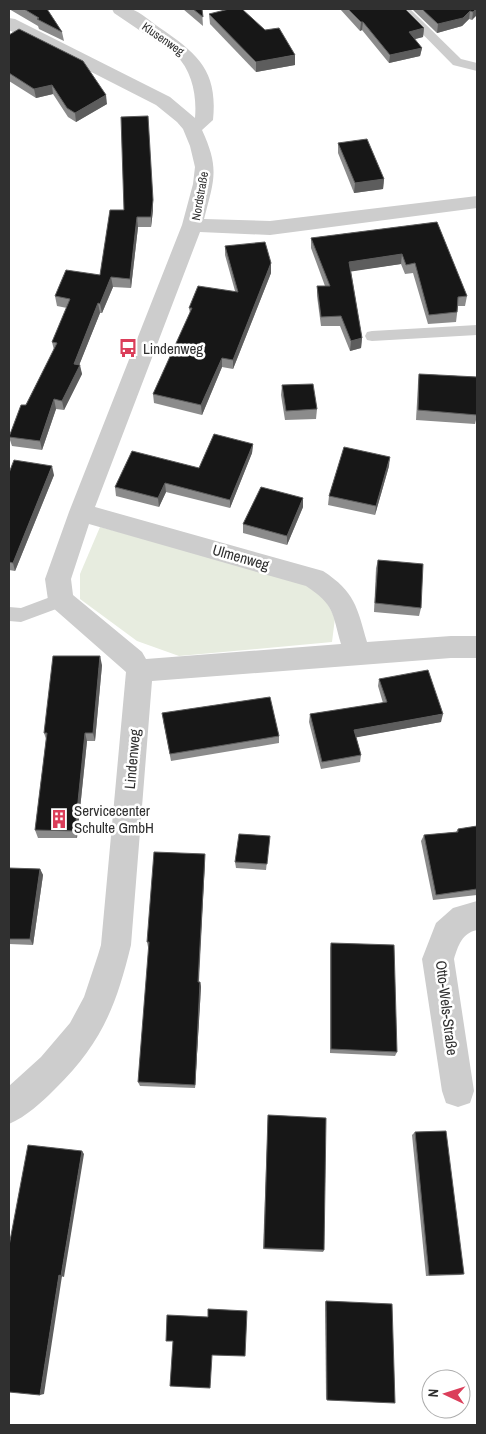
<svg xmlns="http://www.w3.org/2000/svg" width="486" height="1434" font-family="'Archivo Narrow',sans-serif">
<rect width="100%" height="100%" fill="#fff"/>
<polygon fill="#e7ecdf" points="100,527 302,580 324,597 335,618 332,642 179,656 137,641 80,599 80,574"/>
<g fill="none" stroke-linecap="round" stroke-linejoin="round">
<g fill="#cdcdcd" fill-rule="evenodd">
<polygon points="398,9 410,9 461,59 477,63 477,71 453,65"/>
<polygon points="477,325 477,335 372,341 367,340 365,336 367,332 372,331"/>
<polygon points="61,593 67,595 70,600 67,605 21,622 9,621 9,607 21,608"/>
</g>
<g fill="#cdcdcd" fill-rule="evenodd">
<path d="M 112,9 C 117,9 126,7 131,9 C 141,12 152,23 160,28 C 198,54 218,71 213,120 L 202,130 C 220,169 214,180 204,219 L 270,221 L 477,196 L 477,208 L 270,235 L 200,232 L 95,507 L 323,571 C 355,592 357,607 367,642 L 451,636 L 477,636 L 477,658 L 451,658 L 152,681 L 131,945 C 116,1007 101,1044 55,1089 C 41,1103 27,1116 9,1124 L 9,1086 L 41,1057 L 70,1023 L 84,997 L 98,955 L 101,945 L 126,672 L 52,607 L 48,600 L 45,579 L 69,512 L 182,225 L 193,184 L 195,167 L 190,146 L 183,129 L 177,122 L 156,105 L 9,30 L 9,18 L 15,19 L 170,97 L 195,118 C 197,95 192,71 176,55 L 114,13 ZM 89,524 L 306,586 C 335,605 332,613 341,644 L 146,659 L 142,652 L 73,595 L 71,579 Z"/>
<path d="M 477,901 L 477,930 C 462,933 458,946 454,959 L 474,1091 L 470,1103 L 458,1107 L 446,1103 L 442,1091 L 422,959 L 436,923 L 453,908 Z"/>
</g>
</g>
<g fill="#8b8b8b">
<polygon points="9,9 47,9 62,32 64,41 39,29 38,26"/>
<polygon points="183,9 202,9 203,26"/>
<polygon points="340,9 405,9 424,28 423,37 414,39 422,48 420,56 389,63 362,30 360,31"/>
<polygon points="412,9 477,9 472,20 469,19 462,26 437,33"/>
<polygon points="209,14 295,65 256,72 210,24"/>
<polygon points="9,35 107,104 76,122 68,117 53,94 36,98 9,81"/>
<polygon points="338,143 384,179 383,189 354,193 338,153"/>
<polygon points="110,210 153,210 151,227 138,227 131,288 113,287 102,313 100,313 79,365 82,374 64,410 56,409 42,450 12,446 9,437 54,350 52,342 67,308 57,306 55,296 100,275"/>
<polygon points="437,222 467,296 465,306 458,306 456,322 428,324 413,273 405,274 401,264 351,271 362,338 361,348 350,351 340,326 321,326 317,296 317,286 325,286 311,248 311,238"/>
<polygon points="225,246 271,263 271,273 233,369 222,367 202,415 154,403 153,394 190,313 189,308 235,291 225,255"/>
<polygon points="419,374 477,377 477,416 475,424 416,420 418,383"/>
<polygon points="282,385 317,409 316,419 285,420 281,395"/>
<polygon points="253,444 252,453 230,508 166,492 159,507 116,496 115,487 199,468"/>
<polygon points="389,466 375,515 328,505 329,496"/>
<polygon points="9,473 54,475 15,571 9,570"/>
<polygon points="303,498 303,507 287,545 243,533 243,524"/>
<polygon points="378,560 421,608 419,616 374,612 376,568"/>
<polygon points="102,665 95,741 87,741 77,838 38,838 35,830 46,739 44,733"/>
<polygon points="379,679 441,722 356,737 361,755 360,762 321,769 309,722 310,714 383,703 378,686"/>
<polygon points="163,720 279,736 279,743 171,761"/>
<polygon points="477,826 477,895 433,900 421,841 424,835 456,832 458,829"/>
<polygon points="269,843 266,870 236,868 235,862"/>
<polygon points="205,860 199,982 200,982 201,987 195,1088 140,1086 138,1082 149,947 148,947 147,942"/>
<polygon points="9,868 40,869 43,875 33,945 9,944"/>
<polygon points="331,943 397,1052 395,1056 330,1053 330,948"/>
<polygon points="268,1115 324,1250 323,1252 263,1249"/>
<polygon points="415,1132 464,1274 460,1275 426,1276 412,1135"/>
<polygon points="326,1301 327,1400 326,1399 325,1302"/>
</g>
<g fill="#5d5d5d">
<polygon points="476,9 477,9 477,15 472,20 473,12"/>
<polygon points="470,11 469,19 462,26 437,33 438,24"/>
<polygon points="361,22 363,22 362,30 360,31"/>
<polygon points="424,28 423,37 408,41 409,32"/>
<polygon points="422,48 420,56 389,63 390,55"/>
<polygon points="295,55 295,65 256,72 256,62"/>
<polygon points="52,85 53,94 36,98 34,89"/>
<polygon points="106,95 107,104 76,122 75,113"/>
<polygon points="148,116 153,210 151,227 151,217"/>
<polygon points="384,179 383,189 354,193 355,183"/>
<polygon points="137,217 138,227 131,288 130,279"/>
<polygon points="402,254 401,264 348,272 349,262"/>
<polygon points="271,263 271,273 233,369 233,360"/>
<polygon points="111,277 113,287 102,313 100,304"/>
<polygon points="98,303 100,313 76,373 74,364"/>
<polygon points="362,338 361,348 350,351 351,341"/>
<polygon points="222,358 222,367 202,415 201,405"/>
<polygon points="80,365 82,374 64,410 62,401"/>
<polygon points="54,399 56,409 42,450 40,441"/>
<polygon points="253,444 252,453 230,508 230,500"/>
<polygon points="390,457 389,466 375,515 376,506"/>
<polygon points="52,466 54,475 15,571 13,563"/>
<polygon points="165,483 166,492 159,507 158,498"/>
<polygon points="303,498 303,507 287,545 287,536"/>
<polygon points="100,656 102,665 95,741 93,733"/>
<polygon points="443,714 441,722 353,738 354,730"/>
<polygon points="85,733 87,741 77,838 75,831"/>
<polygon points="205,854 205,860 198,987 198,982"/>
<polygon points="40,869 43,875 33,945 30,939"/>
<polygon points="200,982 201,987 195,1088 195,1085"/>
<polygon points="82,1151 84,1154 64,1277 61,1276"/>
<polygon points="59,1275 62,1276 44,1394 40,1395"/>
</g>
<g fill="#171717" stroke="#5d5d5d">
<polygon points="24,9 47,9 62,32 37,19 39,18"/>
<polygon points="193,9 202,9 203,17"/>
<polygon points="229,9 242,9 265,30 279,28 295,55 256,62 209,14"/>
<polygon points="348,9 405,9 424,28 409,32 422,48 390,55 363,22 361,22"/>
<polygon points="422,9 476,9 473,12 470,11 463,18 438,24"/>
<polygon points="19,29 83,61 106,95 75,113 67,108 52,85 34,89 9,73 9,35"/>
<polygon points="148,116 153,200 151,217 137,217 130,279 111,277 100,304 98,303 74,364 80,365 62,401 54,399 40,441 9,437 21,405 26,405 57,343 52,342 70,299 55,296 66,270 100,275 110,210 124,210 121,117"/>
<polygon points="367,139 384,179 355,183 338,143"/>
<polygon points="437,222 467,296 458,297 457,312 429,315 415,263 406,265 402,254 349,262 362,338 351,341 341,316 321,317 317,286 330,286 311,238"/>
<polygon points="265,242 271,263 233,360 222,358 201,405 153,394 192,308 189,308 198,286 238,292 225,246"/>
<polygon points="419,374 477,377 477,415 418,410"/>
<polygon points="313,384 317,409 286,411 282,385"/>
<polygon points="214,434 253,444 230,500 165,483 158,498 115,487 132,451 199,468"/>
<polygon points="344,447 390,457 376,506 329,496"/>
<polygon points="14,460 52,466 13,563 9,562 9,473"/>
<polygon points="261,487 303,498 287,536 243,524"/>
<polygon points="378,560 423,564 421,608 375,603"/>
<polygon points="53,656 100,656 93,733 85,733 75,831 35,830 47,733 44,733"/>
<polygon points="428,670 443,714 354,730 361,755 322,762 310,714 387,702 379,679"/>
<polygon points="270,697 279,736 170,754 162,713"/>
<polygon points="477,826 477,889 436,895 424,835 458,832 458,829"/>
<polygon points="239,834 270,836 267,864 235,862"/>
<polygon points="154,852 205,854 198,982 200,982 195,1085 138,1082 149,942 147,942"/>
<polygon points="9,868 40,869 30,939 9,939"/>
<polygon points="331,943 394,945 397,1052 331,1049"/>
<polygon points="268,1115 326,1118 324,1250 264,1248"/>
<polygon points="446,1131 464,1274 429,1275 415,1132"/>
<polygon points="28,1145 82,1151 61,1276 59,1275 40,1395 9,1392 9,1246"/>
<polygon points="326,1301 392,1304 395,1403 327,1400"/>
<polygon points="208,1309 247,1311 245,1356 212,1355 210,1388 170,1386 173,1341 166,1341 167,1315 208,1317"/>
</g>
<defs>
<g id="bus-bare" transform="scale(1.5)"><path d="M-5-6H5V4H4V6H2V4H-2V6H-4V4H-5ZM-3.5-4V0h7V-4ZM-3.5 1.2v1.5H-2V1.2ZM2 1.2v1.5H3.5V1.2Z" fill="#db3e5a" stroke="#fff" stroke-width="2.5" paint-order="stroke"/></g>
<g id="building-bare" transform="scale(1.5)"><path d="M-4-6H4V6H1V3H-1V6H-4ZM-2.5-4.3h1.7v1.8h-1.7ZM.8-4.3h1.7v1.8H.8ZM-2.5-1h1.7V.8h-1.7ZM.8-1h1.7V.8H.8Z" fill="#db3e5a" stroke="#fff" stroke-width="2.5" paint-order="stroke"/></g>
</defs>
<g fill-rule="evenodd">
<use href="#bus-bare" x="128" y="348"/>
<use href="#building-bare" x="59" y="819"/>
</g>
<g text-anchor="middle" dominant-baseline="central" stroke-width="5" stroke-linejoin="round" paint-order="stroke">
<g font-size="12" fill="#303030" stroke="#fff">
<text transform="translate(163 39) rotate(35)">Klusenweg</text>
<text transform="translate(200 196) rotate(-80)">Nordstraße</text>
</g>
<g font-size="15" fill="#303030" stroke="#fff" text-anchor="start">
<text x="143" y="348">Lindenweg</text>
<text x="74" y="810">Servicecenter<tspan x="74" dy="17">Schulte GmbH</tspan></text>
</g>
<g font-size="15" fill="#303030" stroke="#fff">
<text transform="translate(241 557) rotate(16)">Ulmenweg</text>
<text transform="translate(132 759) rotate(-85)">Lindenweg</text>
<text transform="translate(447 1008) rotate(83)">Otto-Wels-Straße</text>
</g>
</g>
<rect width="486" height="1434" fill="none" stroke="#303030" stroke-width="20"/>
<g transform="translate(446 1394) rotate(274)"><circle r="24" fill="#ffffff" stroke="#acacac"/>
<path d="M0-4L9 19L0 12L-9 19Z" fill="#db3e5a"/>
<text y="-8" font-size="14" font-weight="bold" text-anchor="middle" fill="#303030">N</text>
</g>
</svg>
